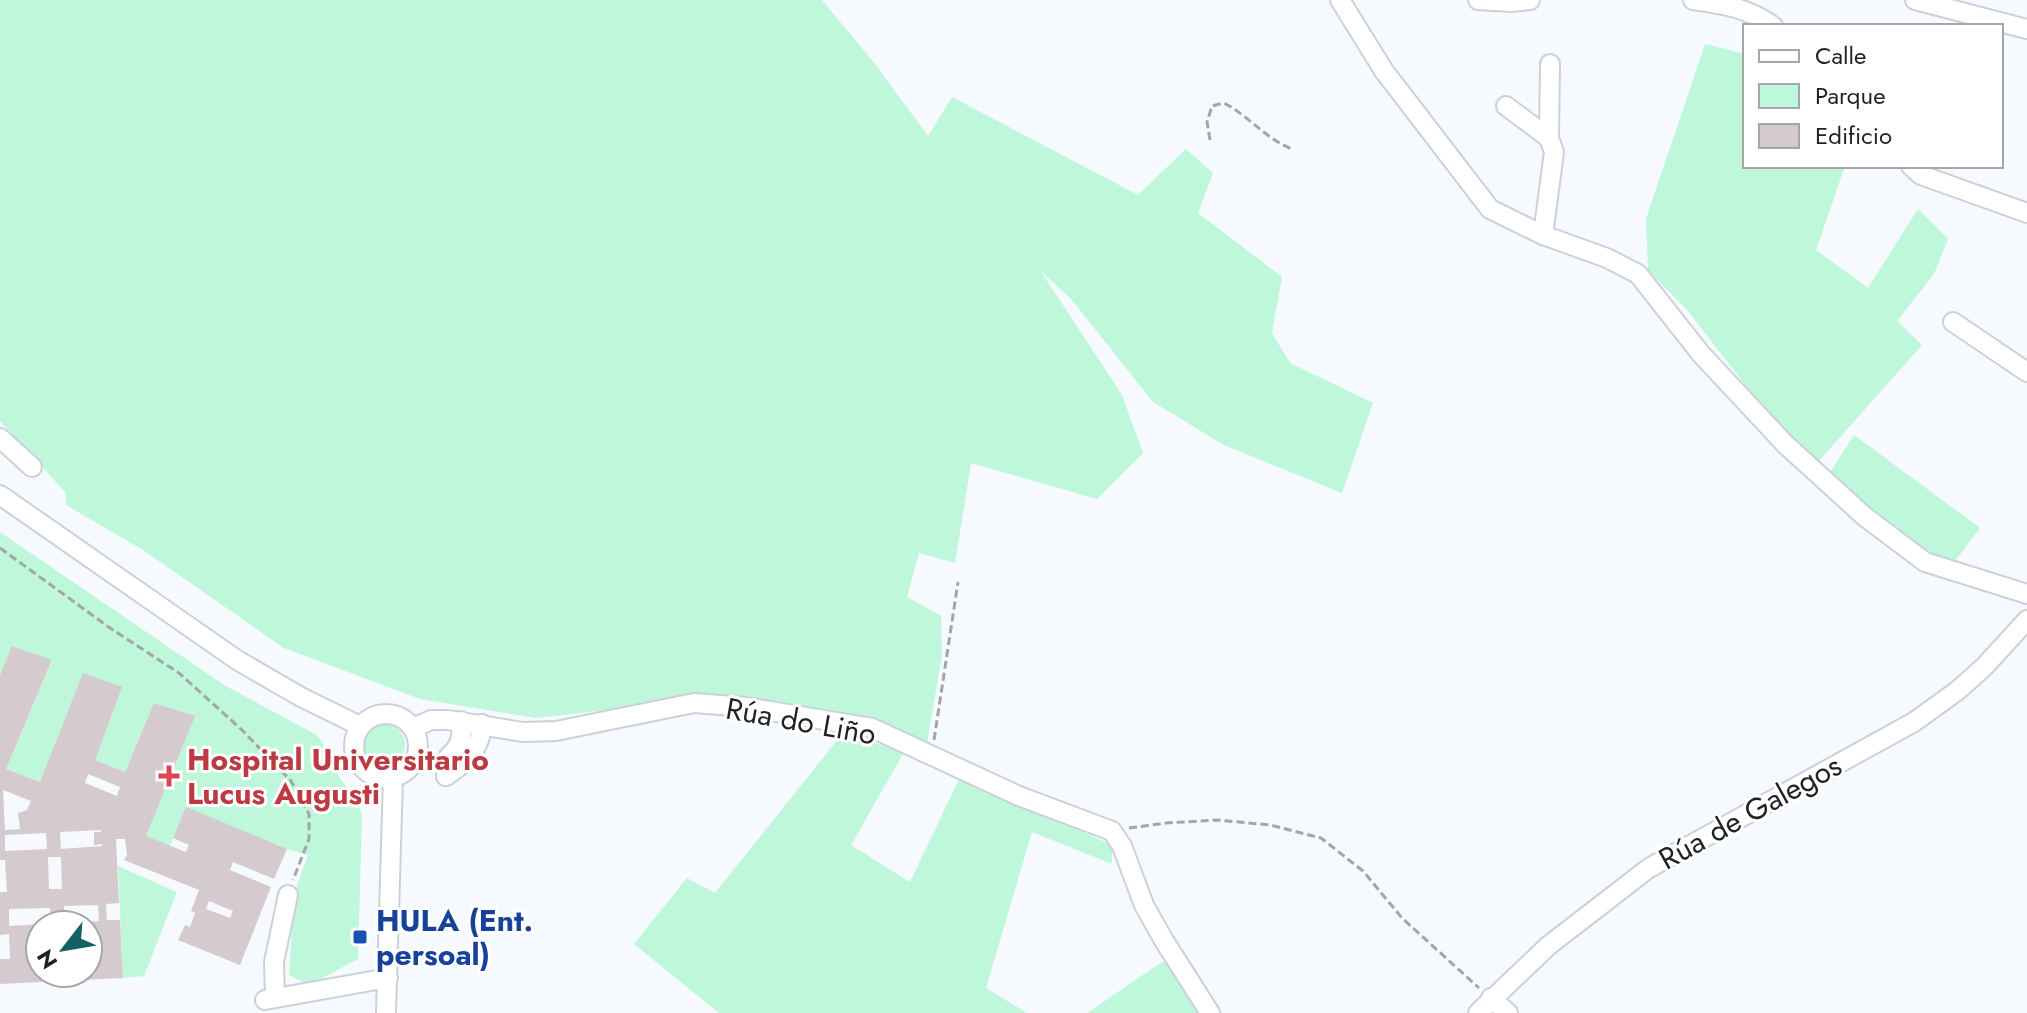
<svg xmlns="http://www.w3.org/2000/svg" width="2027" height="1013" font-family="Jost,sans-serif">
<rect width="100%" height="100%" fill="#f6f9fe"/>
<g fill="#bef7da">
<polygon points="0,0 822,0 875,64 928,136 952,97 1138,195 1186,149 1213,173 1198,213 1282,277 1272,333 1290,363 1373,403 1342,493 1224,445 1153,402 1071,299 1040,270 1122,395 1143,453 1097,499 971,463 955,563 919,553 907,597 941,616 942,656 927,743 879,722 688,701 536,718 420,699 284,648 143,550 66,505 66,493 0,421"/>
<polygon points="1705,44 1745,54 1745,166 1845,166 1816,250 1868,288 1918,209 1948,239 1934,274 1897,321 1922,345 1818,462 1774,422 1687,310 1648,270 1646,219"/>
<polygon points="1854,435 1980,528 1952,565 1934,556 1827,477"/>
<path d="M 0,532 L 224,685 L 315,734 C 328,746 329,760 338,775 C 347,789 357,797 362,815 L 358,959 L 309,985 L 289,975 L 294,894 L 308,855 L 287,849 L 186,808 L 170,846 L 146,836 L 194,716 L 154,703 L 125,772 L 95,760 L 84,673 L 40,782 L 6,769 L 52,661 L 13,646 L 0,675 Z"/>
<circle cx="384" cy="745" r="21"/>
<polygon points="843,733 904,752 851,845 910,882 960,777 1112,845 1112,864 1032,832 986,988 1027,1013 719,1013 634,944 687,878 715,893"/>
<polygon points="118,866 177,892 144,976 123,978"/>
<polygon points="1165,960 1202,1013 1087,1013"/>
</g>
<path fill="#d5cacd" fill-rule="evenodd" d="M 12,646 L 52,660 L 6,769 L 40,782 L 83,673 L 122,687 L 95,760 L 125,772 L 154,703 L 195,716 L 146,836 L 186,852 L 189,845 L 173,838 L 186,807 L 287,849 L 274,879 L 233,862 L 230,870 L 271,887 L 240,965 L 178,940 L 185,925 L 190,927 L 195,913 L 191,911 L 199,890 L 124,860 L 127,855 L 125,839 L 116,839 L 119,903 L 106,904 L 107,920 L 120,920 L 123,978 L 0,984 L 0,959 L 10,959 L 9,934 L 0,935 L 0,892 L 7,892 L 5,860 L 0,860 L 0,675 ZM 88,774 L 120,787 L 117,796 L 85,783 ZM 3,790 L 31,801 L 27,810 L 18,813 L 20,829 L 5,830 ZM 101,830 L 101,832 L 94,832 L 94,845 L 102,844 L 102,846 L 61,849 L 60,832 ZM 46,833 L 47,849 L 5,851 L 5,835 ZM 48,857 L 61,857 L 62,889 L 49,889 ZM 209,901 L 233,911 L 230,918 L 206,909 ZM 98,905 L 99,921 L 67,923 L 67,925 L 88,925 L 88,973 L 40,973 L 40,924 L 9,926 L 9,909 L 50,908 L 51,925 L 65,925 L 64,906 Z"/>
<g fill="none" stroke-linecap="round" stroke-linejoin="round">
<g stroke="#ccd1d9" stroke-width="22">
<g id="minor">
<polyline points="1340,0 1384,71 1490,209 1543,235 1607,258 1638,274 1701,354 1786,445 1864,516 1925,562 2027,594"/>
<polyline points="1478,0 1511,2 1530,0"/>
<path d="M 1693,0 C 1723,4 1748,8 1773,26"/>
<polyline points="1915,0 2027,29"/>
<polyline points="1506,106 1549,138"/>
<polyline points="1911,166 1921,175 2027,213"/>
<polyline points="1543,235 1554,152 1549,138 1550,64"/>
<polyline points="1953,322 2027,372"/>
<polyline points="0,438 32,467"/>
<polyline points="0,495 237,660 301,697 360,726"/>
<circle cx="386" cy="746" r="32"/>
<polyline points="413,728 431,720 448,720 523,732 556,731 694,703 746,707 872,728 1019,796 1112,831 1122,846 1144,905 1163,939 1210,1013"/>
<path d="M 446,776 C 466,763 481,749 482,724"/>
<path d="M 446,776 L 449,756 C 462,745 462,736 461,721"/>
<polyline points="275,998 274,962 288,895"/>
<polyline points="1491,998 1508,1013"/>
<polyline points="265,1000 388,978"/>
<polyline points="386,1013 393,778"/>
<polyline points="1478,1013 1548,946 1649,868 1914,722 1957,691 1984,667 2027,620"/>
</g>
</g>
<g stroke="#a3a6a9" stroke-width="3" stroke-dasharray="8 4" stroke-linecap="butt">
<path d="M 1210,140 L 1207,122 L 1212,106 L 1224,103 C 1249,116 1266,139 1292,149"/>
<polyline points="0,548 110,628 179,673 242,730 291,781 309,814 309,839 293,880"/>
<polyline points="934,740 958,582"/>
<polyline points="1129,828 1166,823 1217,820 1270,825 1321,838 1363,871 1402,918 1479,988"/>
<polyline points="411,961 433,959"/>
</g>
<use href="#minor" stroke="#fff" stroke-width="18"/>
</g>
<path fill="#e0444e" stroke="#fff" stroke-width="3" d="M165 764h8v8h8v8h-8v8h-8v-8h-8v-8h8z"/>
<rect fill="#1a4fb4" stroke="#fff" stroke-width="3" x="352" y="929" width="16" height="16" rx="4"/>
<g text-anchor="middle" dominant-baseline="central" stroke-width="6" stroke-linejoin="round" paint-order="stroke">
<g font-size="30" fill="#1f2123" stroke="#fff">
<text transform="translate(801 721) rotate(10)">Rúa do Liño</text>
<text transform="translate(1750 812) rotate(-29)">Rúa de Galegos</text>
</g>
<g font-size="30" font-weight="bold" fill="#be3a42" stroke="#fff" text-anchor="start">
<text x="187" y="759">Hospital Universitario<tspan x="187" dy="34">Lucus Augusti</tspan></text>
</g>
<g font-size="30" font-weight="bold" fill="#164399" stroke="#fff" text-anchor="start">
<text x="376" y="920">HULA (Ent.<tspan x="376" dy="34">persoal)</tspan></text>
</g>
</g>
<rect x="1743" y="24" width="260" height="144" fill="#ffffff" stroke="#a5a6a7" stroke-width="2"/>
<rect x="1759" y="50" width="40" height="12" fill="#ffffff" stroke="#a5a6a7" stroke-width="2"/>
<text x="1815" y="64" font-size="24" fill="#1f2123">Calle</text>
<rect x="1759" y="84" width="40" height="24" fill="#bef7da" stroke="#a5a6a7" stroke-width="2"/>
<text x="1815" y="104" font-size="24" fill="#1f2123">Parque</text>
<rect x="1759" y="124" width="40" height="24" fill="#d5cacd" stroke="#a5a6a7" stroke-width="2"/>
<text x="1815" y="144" font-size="24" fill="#1f2123">Edificio</text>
<g transform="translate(64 949) rotate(239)"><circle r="38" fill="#ffffff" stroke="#a5a6a7" stroke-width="2"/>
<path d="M0-6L14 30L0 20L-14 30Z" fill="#126265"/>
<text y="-12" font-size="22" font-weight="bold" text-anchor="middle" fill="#1f2123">N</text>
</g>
</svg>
